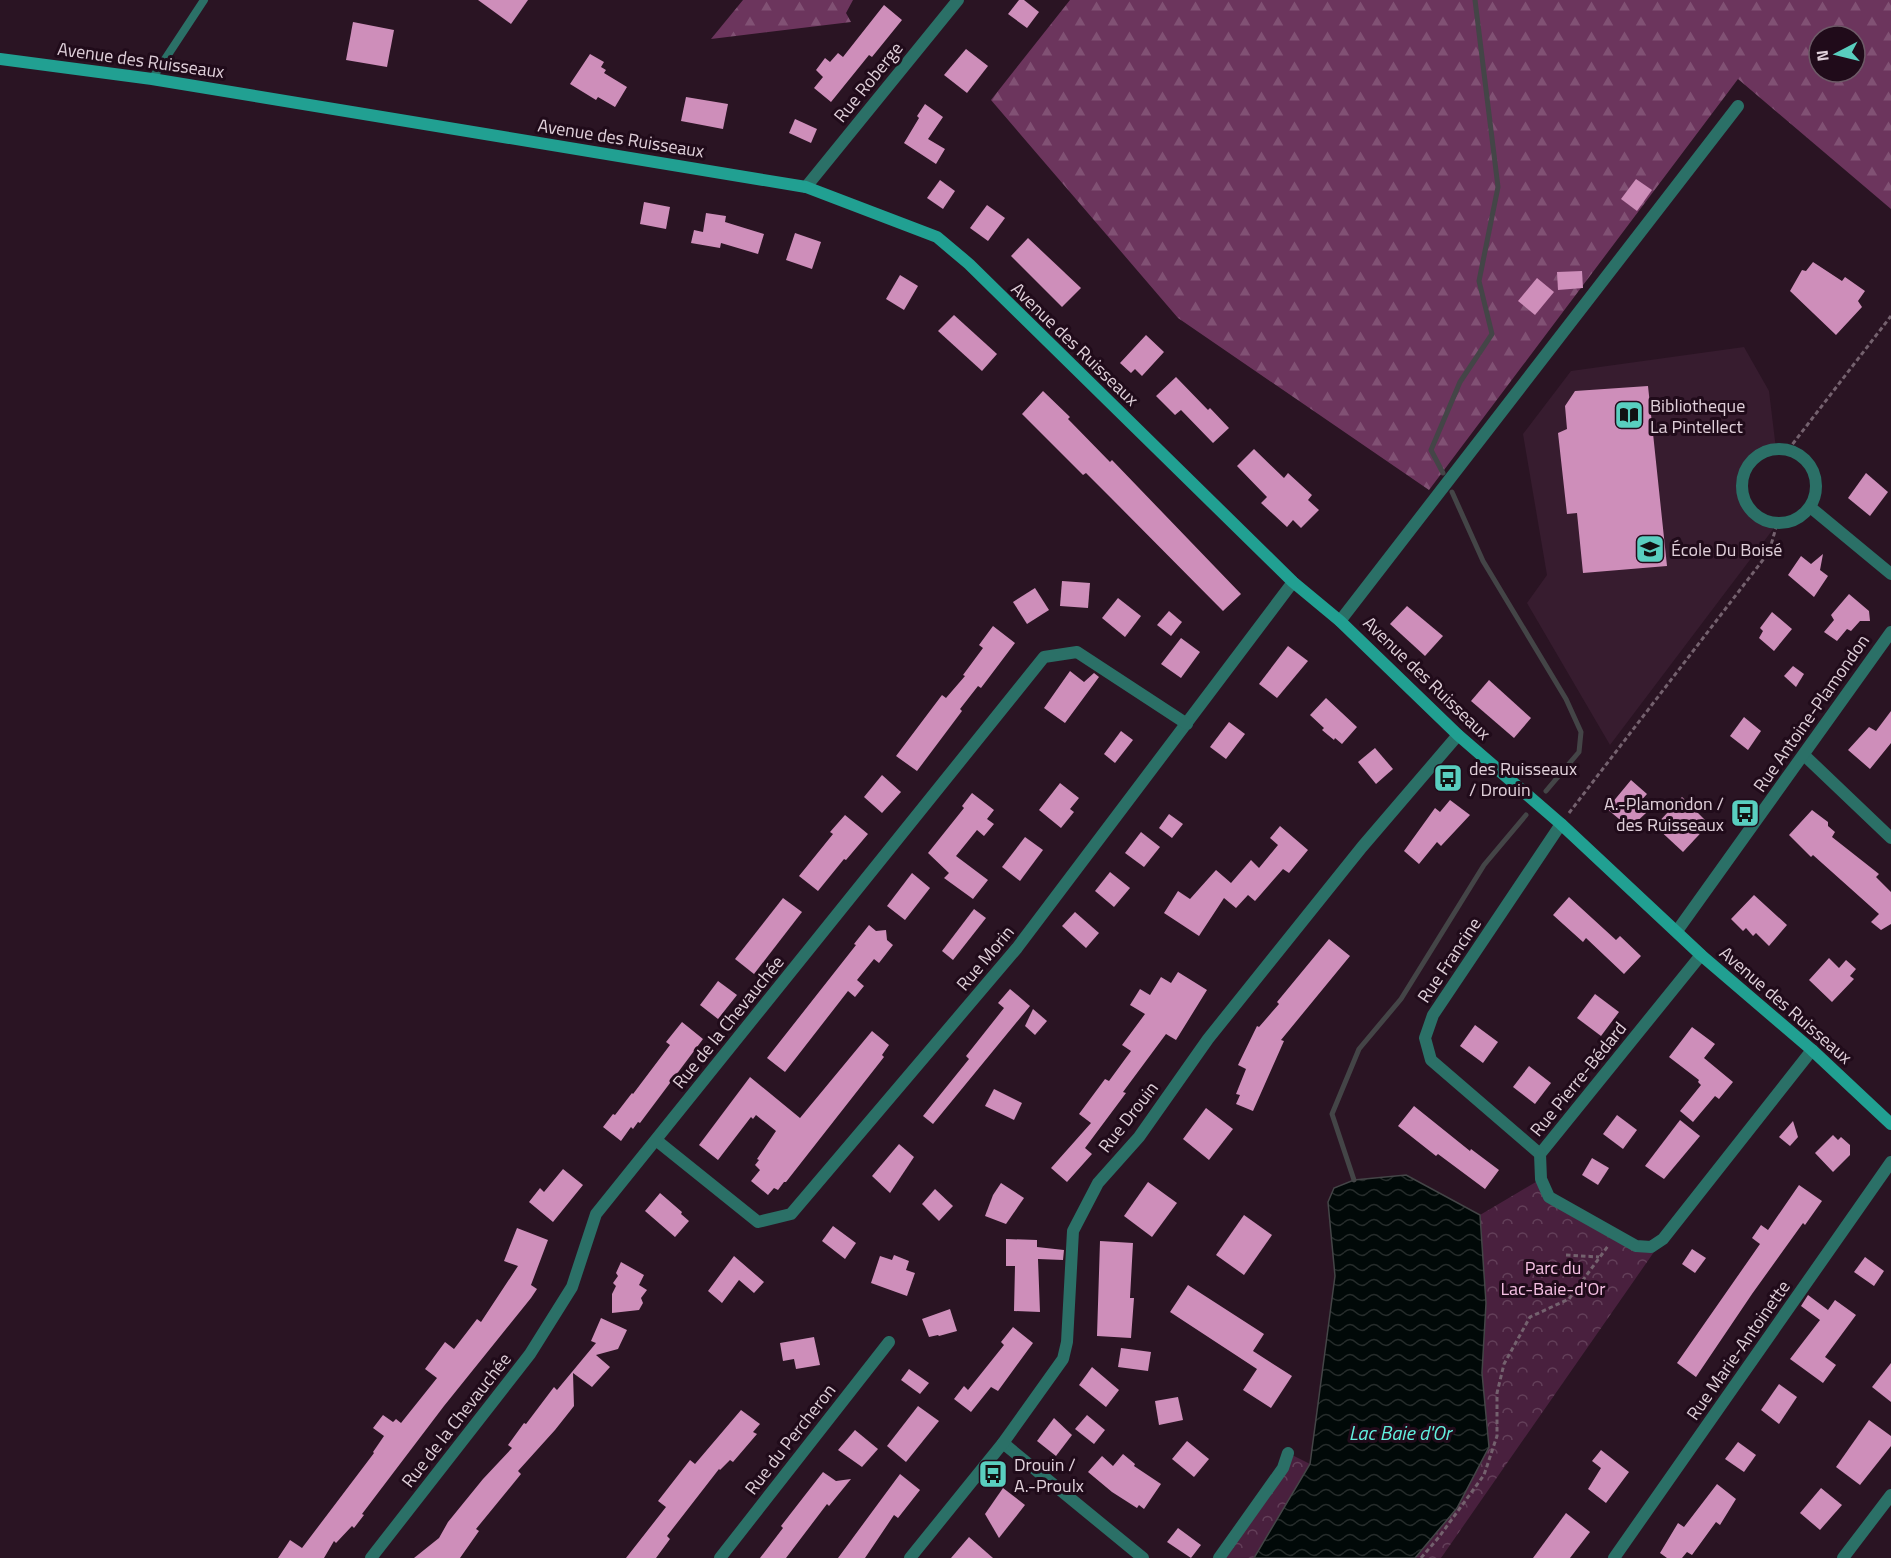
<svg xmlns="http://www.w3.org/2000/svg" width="1891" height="1558" font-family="'Titillium Web',sans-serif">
<defs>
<pattern id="forest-firs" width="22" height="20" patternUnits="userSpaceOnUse" patternTransform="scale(1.5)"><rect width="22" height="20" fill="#6c355d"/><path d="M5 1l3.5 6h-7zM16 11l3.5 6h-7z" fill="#815174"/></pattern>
<pattern id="park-crowns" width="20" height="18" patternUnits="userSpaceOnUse" patternTransform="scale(1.5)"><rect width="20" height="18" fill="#49203e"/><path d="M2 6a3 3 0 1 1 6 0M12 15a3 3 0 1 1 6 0" fill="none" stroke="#633f59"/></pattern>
<pattern id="water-waves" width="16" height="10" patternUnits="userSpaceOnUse" patternTransform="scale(1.5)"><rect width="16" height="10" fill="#010908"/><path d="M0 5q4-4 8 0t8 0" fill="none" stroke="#262c2b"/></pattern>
</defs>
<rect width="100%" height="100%" fill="#2a1423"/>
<polygon fill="#371c2f" points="1744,347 1769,391 1776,449 1765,452 1755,458 1747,467 1743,479 1742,492 1746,504 1754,514 1765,521 1777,524 1610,745 1527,603 1547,575 1523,434 1571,371"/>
<g fill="url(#forest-firs)" fill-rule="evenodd">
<polygon points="743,0 853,0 846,13 851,22 711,39"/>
<path d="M 1070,0 L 1891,0 L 1891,209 L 1738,79 L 1429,490 L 1178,318 L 991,100 ZM 1819,36 L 1855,36 L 1855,72 L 1819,72 Z"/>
</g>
<g fill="url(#park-crowns)">
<polygon points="1541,1179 1549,1197 1636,1246 1663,1239 1441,1558 1415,1558 1457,1508 1482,1373 1486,1303 1480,1215"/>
<polygon points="1288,1453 1310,1464 1254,1558 1219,1558"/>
</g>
<polygon fill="url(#water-waves)" stroke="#444547" stroke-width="1.5" points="1406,1175 1480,1215 1486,1303 1482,1373 1489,1447 1457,1508 1415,1558 1254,1558 1310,1464 1335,1276 1328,1202 1334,1188 1354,1180"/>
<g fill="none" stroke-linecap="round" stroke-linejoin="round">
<g stroke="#444547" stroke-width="5">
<polyline points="1443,473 1431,450 1460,382 1492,334 1479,281 1498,187 1475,0"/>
<polyline points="1452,492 1483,561 1566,699 1581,732 1579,752 1546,791"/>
<polyline points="1354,1180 1332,1114 1359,1049 1401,999 1484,865 1526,815"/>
</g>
</g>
<g fill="#ce8eba">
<polygon points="478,0 528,0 511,24"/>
<polygon points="1019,0 1024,0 1039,12 1027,28 1008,14"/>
<polygon points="884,5 902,20 872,57 869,55 831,102 814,88 823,77 816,70 825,58 830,62 838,53 843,57"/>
<polygon points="353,22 394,30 387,67 346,60"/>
<polygon points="966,49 988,66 967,93 944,75"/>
<polygon points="590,54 604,62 601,67 606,70 604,73 627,87 615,107 598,97 596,100 570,84"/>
<polygon points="686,97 728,104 723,129 681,121"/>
<polygon points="925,104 943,117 928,139 945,149 936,164 904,143 919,118 917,116"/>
<polygon points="795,119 817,129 811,143 789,133"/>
<polygon points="1636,179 1652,190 1637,211 1621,199"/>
<polygon points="940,180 955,191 943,209 927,198"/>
<polygon points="644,202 670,207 666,229 640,224"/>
<polygon points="987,205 1005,218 988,241 970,228"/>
<polygon points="706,213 726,216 725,222 764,234 758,254 721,243 720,248 691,243 694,230 703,232"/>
<polygon points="795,233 821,242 812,269 786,260"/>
<polygon points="1028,238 1081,288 1062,307 1011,256"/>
<polygon points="1813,262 1842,281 1845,277 1865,291 1858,301 1862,307 1836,335 1790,291 1802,270 1806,271"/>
<polygon points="1582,271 1583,288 1558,290 1557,272"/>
<polygon points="900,275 918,286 904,310 886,299"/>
<polygon points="1537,278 1554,292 1535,315 1518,301"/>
<polygon points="954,315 997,354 982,371 938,331"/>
<polygon points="1146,335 1164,352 1142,376 1135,369 1131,373 1120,363"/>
<polygon points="1176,377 1208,410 1210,408 1229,428 1213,443 1181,410 1175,415 1156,396"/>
<polygon points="1648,386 1667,566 1583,573 1577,513 1567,514 1558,433 1567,429 1565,406 1575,391"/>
<polygon points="1043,391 1070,417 1068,419 1110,462 1112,460 1241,594 1223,611 1111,498 1086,473 1083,475 1022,414"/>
<polygon points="1254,449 1284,478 1288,473 1312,495 1308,500 1319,510 1301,528 1293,520 1287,527 1261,503 1267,497 1237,466"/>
<polygon points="1866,473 1888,492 1870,516 1848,498"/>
<polygon points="1823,554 1820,570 1828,576 1814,597 1788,575 1801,556 1811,564"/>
<polygon points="1062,581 1090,583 1088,608 1060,606"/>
<polygon points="1035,588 1049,610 1027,624 1013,602"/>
<polygon points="1849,594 1869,611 1870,621 1860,621 1851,631 1847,629 1837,641 1824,632 1834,620 1831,615"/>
<polygon points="1118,598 1141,616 1125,637 1102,618"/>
<polygon points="1407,606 1443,636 1425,656 1390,624"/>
<polygon points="1169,611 1182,622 1171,636 1157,625"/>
<polygon points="1772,612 1792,629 1774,651 1759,638 1763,631 1760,628"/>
<polygon points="993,626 1015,643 981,688 978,686 960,709 962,711 917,771 896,756 942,695 946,698 965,676 963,675 983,648 979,645"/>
<polygon points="1181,638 1200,652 1181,678 1161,664"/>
<polygon points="1288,646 1308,661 1277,698 1259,684"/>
<polygon points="1793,666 1804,674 1796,687 1784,676"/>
<polygon points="1070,671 1084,682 1094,673 1099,677 1065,723 1044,708"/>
<polygon points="1489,680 1531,718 1514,738 1471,701"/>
<polygon points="1326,698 1357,727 1342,744 1335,738 1334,740 1322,730 1324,728 1310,715"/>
<polygon points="1891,711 1891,743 1870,769 1848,750 1869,727 1876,731"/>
<polygon points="1744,717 1761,731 1748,750 1730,736"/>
<polygon points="1229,722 1245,734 1226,759 1210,747"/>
<polygon points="1121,731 1133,740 1115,763 1104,754"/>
<polygon points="1375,748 1393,769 1376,784 1358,762"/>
<polygon points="882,775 901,792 882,813 864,797"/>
<polygon points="1631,780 1647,794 1638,804 1646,813 1630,828 1607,809"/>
<polygon points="1060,783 1079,798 1070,809 1074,812 1061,828 1039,810"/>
<polygon points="972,793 994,810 987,819 994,824 984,836 977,830 956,856 988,880 973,899 944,878 949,873 928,853 964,808 962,806"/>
<polygon points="1682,797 1709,824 1683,852 1655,826"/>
<polygon points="1450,800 1470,815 1441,846 1437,842 1419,864 1404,851 1435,808 1440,812"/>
<polygon points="1812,810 1828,822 1828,826 1835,832 1832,837 1879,874 1876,877 1891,892 1891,924 1881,930 1871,922 1879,914 1813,855 1811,857 1789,835"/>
<polygon points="1169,814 1183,824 1172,838 1159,828"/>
<polygon points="845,815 868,834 846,860 844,859 818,891 799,876 833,834 830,832"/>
<polygon points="1280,826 1308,850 1289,873 1283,869 1255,901 1248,895 1236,908 1224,898 1199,936 1164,913 1178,891 1190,899 1216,870 1231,883 1251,860 1259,868 1278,845 1270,838"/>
<polygon points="1141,832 1160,847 1144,867 1125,853"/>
<polygon points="1025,837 1043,850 1020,881 1002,867"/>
<polygon points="1110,872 1130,888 1114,907 1095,891"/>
<polygon points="912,873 930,888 905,920 887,906"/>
<polygon points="1754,895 1787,925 1769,946 1756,933 1753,936 1746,928 1743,931 1731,919"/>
<polygon points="1569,897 1616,940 1620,936 1641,956 1624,974 1586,938 1583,942 1553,915"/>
<polygon points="783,898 802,912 754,974 735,959"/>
<polygon points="974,909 986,918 953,960 942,951"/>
<polygon points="1075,912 1099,933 1086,948 1062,926"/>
<polygon points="869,925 876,931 886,930 887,940 893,945 879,963 874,959 857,980 864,986 855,997 848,991 785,1072 767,1058 856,945 854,944"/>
<polygon points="1329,939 1350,956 1281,1040 1284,1041 1253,1111 1236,1104 1240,1095 1236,1094 1246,1069 1238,1065 1257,1026 1259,1027 1279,1004 1277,1002"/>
<polygon points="1829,958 1839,968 1846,960 1856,969 1850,976 1854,979 1832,1002 1809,980"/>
<polygon points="1178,972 1207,990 1176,1040 1166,1034 1123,1092 1126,1093 1085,1148 1092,1154 1067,1182 1051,1168 1091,1123 1079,1114 1105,1079 1109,1081 1131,1051 1122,1045 1145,1014 1130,1005 1140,989 1150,995 1161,977 1171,983"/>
<polygon points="718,981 737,995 718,1019 700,1005"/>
<polygon points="1010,989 1030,1006 933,1124 923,1116 969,1059 966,1056 1004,1008 998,1003"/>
<polygon points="1595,994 1619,1012 1601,1036 1577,1018"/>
<polygon points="1033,1009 1047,1021 1035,1035 1025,1026"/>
<polygon points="682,1022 703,1039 640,1123 638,1122 633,1129 631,1127 621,1141 603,1127 613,1114 615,1115 632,1093 633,1094 670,1045 666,1042"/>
<polygon points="1475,1025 1498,1042 1483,1063 1460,1046"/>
<polygon points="1692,1027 1715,1044 1704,1058 1733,1082 1719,1099 1715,1096 1693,1122 1680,1111 1701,1085 1698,1082 1699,1080 1669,1057"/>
<polygon points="872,1031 889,1045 882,1055 884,1057 786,1182 784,1182 778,1190 774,1188 768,1195 751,1181 760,1170 755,1165 759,1160 757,1159 776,1131 756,1115 753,1119 751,1117 718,1160 699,1145 750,1077 800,1118"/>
<polygon points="1529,1066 1551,1083 1535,1104 1513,1087"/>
<polygon points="994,1089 1022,1103 1014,1120 985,1106"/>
<polygon points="1414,1106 1470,1151 1471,1149 1499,1170 1485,1189 1438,1154 1436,1156 1398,1126"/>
<polygon points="1206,1108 1233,1129 1209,1160 1183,1139"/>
<polygon points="1617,1115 1637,1130 1623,1149 1603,1134"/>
<polygon points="1680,1120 1700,1136 1664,1179 1645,1166"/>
<polygon points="1793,1121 1798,1137 1790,1146 1779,1137"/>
<polygon points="1833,1135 1838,1140 1841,1137 1850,1145 1850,1155 1833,1172 1815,1153"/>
<polygon points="899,1144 914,1157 890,1193 872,1176"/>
<polygon points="1592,1158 1609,1168 1598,1185 1582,1175"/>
<polygon points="563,1169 583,1185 553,1222 529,1202 540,1188 544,1192"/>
<polygon points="1148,1182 1177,1203 1152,1237 1124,1216"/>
<polygon points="1001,1183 1024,1198 1006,1224 985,1216 993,1195"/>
<polygon points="1799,1185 1822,1201 1805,1225 1803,1223 1752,1294 1696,1377 1677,1363 1760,1244 1752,1238 1761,1225 1768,1230"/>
<polygon points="935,1189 953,1206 939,1221 922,1204"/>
<polygon points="660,1193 682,1212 681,1214 689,1221 675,1237 645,1211"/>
<polygon points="1244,1215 1272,1235 1244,1275 1216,1255"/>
<polygon points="833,1226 856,1243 845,1259 822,1241"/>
<polygon points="517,1228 548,1240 531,1285 537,1289 531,1298 444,1406 362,1514 364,1515 354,1528 352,1526 336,1543 334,1541 324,1558 278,1558 290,1540 302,1548 374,1453 373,1452 384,1436 373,1428 383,1415 393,1422 396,1419 401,1423 437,1378 425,1369 445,1342 454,1349 477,1319 481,1322 518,1266 504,1261"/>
<polygon points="1006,1239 1037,1240 1037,1247 1064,1250 1063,1260 1038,1259 1040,1312 1014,1311 1015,1266 1006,1266"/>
<polygon points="1100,1241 1133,1243 1130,1298 1134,1298 1131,1338 1097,1336"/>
<polygon points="1692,1249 1706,1258 1695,1273 1682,1264"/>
<polygon points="894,1255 909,1261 906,1270 915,1273 907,1296 871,1283 880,1256 892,1260"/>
<polygon points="734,1256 764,1282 754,1293 739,1280 722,1303 708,1291"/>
<polygon points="1865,1257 1884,1271 1874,1286 1854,1272"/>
<polygon points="621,1262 644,1275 639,1285 647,1290 641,1298 643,1303 639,1310 612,1313 612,1294 616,1286 613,1283 618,1276 616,1273"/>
<polygon points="1188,1285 1264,1334 1253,1351 1292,1376 1271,1408 1243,1390 1257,1369 1170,1312"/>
<polygon points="1808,1295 1828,1310 1835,1300 1856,1315 1825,1357 1836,1365 1823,1383 1790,1359 1820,1320 1801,1306"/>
<polygon points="950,1309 957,1331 939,1336 938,1335 929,1337 922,1319"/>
<polygon points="601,1318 627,1330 618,1349 596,1355 610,1367 592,1387 573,1373 574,1406 555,1430 518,1471 521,1474 476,1529 479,1531 460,1558 414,1558 439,1538 448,1522 483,1479 512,1448 508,1445 524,1423 526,1424 554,1387 557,1390 596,1343 591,1341"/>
<polygon points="1013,1327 1033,1343 998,1391 991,1387 971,1412 954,1399 964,1386 968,1390 1004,1345 1001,1342"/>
<polygon points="814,1337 820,1365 796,1369 794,1359 783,1361 780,1343"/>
<polygon points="1121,1348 1151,1352 1148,1371 1118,1367"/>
<polygon points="1891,1363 1891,1402 1872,1387"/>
<polygon points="1092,1367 1119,1390 1106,1407 1079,1385"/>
<polygon points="909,1369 929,1383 920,1394 901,1380"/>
<polygon points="1779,1384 1797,1397 1779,1424 1761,1410"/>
<polygon points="1178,1397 1183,1420 1159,1425 1155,1401"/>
<polygon points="918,1406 939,1421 906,1462 887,1446"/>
<polygon points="741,1410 760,1424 753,1432 757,1434 733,1462 730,1460 720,1470 719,1469 667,1536 670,1539 656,1558 626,1558 666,1507 658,1501 690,1460 695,1464"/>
<polygon points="1087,1415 1105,1430 1094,1444 1075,1429"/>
<polygon points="1054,1418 1072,1435 1056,1456 1037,1441"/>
<polygon points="1869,1420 1891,1436 1891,1446 1860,1485 1836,1467"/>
<polygon points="855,1430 878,1449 862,1467 838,1450"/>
<polygon points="1187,1441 1209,1459 1194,1477 1172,1459"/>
<polygon points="1738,1442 1756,1455 1744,1472 1725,1459"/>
<polygon points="1601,1450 1629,1472 1606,1503 1588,1489 1601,1468 1592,1461"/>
<polygon points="1123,1454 1135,1464 1134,1466 1161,1484 1144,1509 1139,1505 1137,1508 1112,1492 1088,1472 1102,1456 1113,1466"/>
<polygon points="823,1472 836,1481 851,1479 829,1506 827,1504 786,1558 760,1558 783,1528 781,1526"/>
<polygon points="900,1474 920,1490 898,1518 894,1515 865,1558 838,1558"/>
<polygon points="1717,1484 1736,1499 1720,1525 1716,1522 1692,1555 1687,1552 1682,1558 1667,1558 1660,1553 1678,1523 1684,1527"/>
<polygon points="1003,1488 1025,1505 999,1538 985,1514"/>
<polygon points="1821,1488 1842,1505 1820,1530 1800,1513"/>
<polygon points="1566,1513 1590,1532 1570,1558 1533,1558"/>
<polygon points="1178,1528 1201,1545 1191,1558 1167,1542"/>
<polygon points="969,1537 993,1558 951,1558"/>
</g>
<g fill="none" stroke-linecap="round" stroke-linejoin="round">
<g stroke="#74616e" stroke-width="3" stroke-dasharray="4.5 3" stroke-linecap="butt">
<polyline points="1788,450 1891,316"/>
<polyline points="1569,813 1769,552 1777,524"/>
<polyline points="1566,1255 1599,1257"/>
<polyline points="1421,1558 1439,1537 1484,1475 1497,1436 1497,1393 1504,1364 1530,1317 1569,1299 1608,1246"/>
</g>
<polyline stroke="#2b7067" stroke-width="8" points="152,79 204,0"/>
<g stroke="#2b7067" stroke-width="12">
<polyline points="806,187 958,0"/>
<circle cx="1779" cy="486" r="37"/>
<polyline points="1810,507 1891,574"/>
<polyline points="1340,621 1738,106"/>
<polyline points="1804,755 1891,838"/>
<polyline points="1677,931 1891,632"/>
<polyline points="1701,955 1540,1154 1541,1179 1549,1197 1636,1246 1651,1247 1663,1239 1812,1050"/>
<polyline points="656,1140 758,1222 791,1214 1017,948 1293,582"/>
<polyline points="1540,1154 1431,1060 1425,1038 1433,1015 1561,824"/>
<polyline points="1003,1443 1143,1558"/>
<polyline points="371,1558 530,1354 572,1287 596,1214 1044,657 1077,652 1187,724"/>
<polyline points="720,1558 889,1342"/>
<polyline points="910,1558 1003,1443 1063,1359 1067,1342 1073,1231 1098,1183 1139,1137 1208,1039 1362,847 1458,735"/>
<polyline points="1219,1558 1283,1468 1288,1453"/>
<polyline points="1614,1558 1891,1162"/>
<polyline points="1843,1558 1891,1495"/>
</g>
<polyline stroke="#21a092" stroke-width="12" points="0,59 152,79 806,187 937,237 969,264 1293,582 1340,621 1458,735 1561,824 1701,955 1812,1050 1891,1124"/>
</g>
<defs>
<g id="library-square" transform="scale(1.5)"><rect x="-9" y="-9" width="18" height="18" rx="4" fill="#59cebf" stroke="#200b1a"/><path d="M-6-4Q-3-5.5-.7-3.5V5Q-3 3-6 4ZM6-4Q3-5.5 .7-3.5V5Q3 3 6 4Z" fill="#111"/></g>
<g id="school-square" transform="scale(1.5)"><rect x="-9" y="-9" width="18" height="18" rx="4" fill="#59cebf" stroke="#200b1a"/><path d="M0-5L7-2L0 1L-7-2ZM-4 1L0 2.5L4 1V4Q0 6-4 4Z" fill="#111"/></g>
<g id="bus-square" transform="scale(1.5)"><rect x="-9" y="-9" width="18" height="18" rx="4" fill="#59cebf" stroke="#200b1a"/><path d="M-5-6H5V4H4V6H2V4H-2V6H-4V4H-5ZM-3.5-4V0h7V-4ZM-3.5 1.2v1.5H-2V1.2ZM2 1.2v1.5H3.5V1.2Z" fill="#111"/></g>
</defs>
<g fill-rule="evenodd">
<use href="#library-square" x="1629" y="415"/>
<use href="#school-square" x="1650" y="549"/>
<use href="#bus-square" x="1448" y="778"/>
<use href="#bus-square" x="1745" y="813"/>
<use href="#bus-square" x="993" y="1474"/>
</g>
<g text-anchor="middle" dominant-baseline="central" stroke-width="6" stroke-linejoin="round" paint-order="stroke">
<g font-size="18" fill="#e0d0da" stroke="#200b1a">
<text transform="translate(141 60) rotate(8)">Avenue des Ruisseaux</text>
<text transform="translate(868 82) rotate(-51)">Rue Roberge</text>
<text transform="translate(621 138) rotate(9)">Avenue des Ruisseaux</text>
<text transform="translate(1075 344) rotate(44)">Avenue des Ruisseaux</text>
<text transform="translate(1427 678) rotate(44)">Avenue des Ruisseaux</text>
<text transform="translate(1811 713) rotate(-55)">Rue Antoine-Plamondon</text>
<text transform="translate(985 958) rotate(-50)">Rue Morin</text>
<text transform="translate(1449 960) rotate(-56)">Rue Francine</text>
<text transform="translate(1786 1005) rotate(41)">Avenue des Ruisseaux</text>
<text transform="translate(728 1022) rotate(-51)">Rue de la Chevauchée</text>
<text transform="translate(1578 1079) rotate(-51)">Rue Pierre-Bédard</text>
<text transform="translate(1128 1117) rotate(-52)">Rue Drouin</text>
<text transform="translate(1738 1350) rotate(-55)">Rue Marie-Antoinette</text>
<text transform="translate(456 1420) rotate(-52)">Rue de la Chevauchée</text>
<text transform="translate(790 1439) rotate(-52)">Rue du Percheron</text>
</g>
<g font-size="18" fill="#e0d0da" stroke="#200b1a" text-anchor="start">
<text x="1650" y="405">Bibliotheque<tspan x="1650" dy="21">La Pintellect</tspan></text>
<text x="1671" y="549">École Du Boisé</text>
<text x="1469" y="768">des Ruisseaux<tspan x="1469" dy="21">/ Drouin</tspan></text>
<text x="1724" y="803" text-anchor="end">A.-Plamondon /<tspan x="1724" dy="21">des Ruisseaux</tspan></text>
<text x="1014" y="1464">Drouin /<tspan x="1014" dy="21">A.-Proulx</tspan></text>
</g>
<g font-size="18" fill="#f6c1e4" stroke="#200b1a">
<text x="1553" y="1267">Parc du<tspan x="1553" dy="21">Lac-Baie-d'Or</tspan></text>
</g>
<g font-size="20" font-style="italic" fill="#62f1df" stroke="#200b1a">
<text x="1400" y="1432">Lac Baie d'Or</text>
</g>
</g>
<g transform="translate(1837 54) rotate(263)"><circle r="28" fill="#200b1a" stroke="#6d5a67" stroke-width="1.5"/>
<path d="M0-4.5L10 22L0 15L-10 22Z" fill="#59cebf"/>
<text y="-9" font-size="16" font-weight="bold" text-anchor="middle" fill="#e0d0da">N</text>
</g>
</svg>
